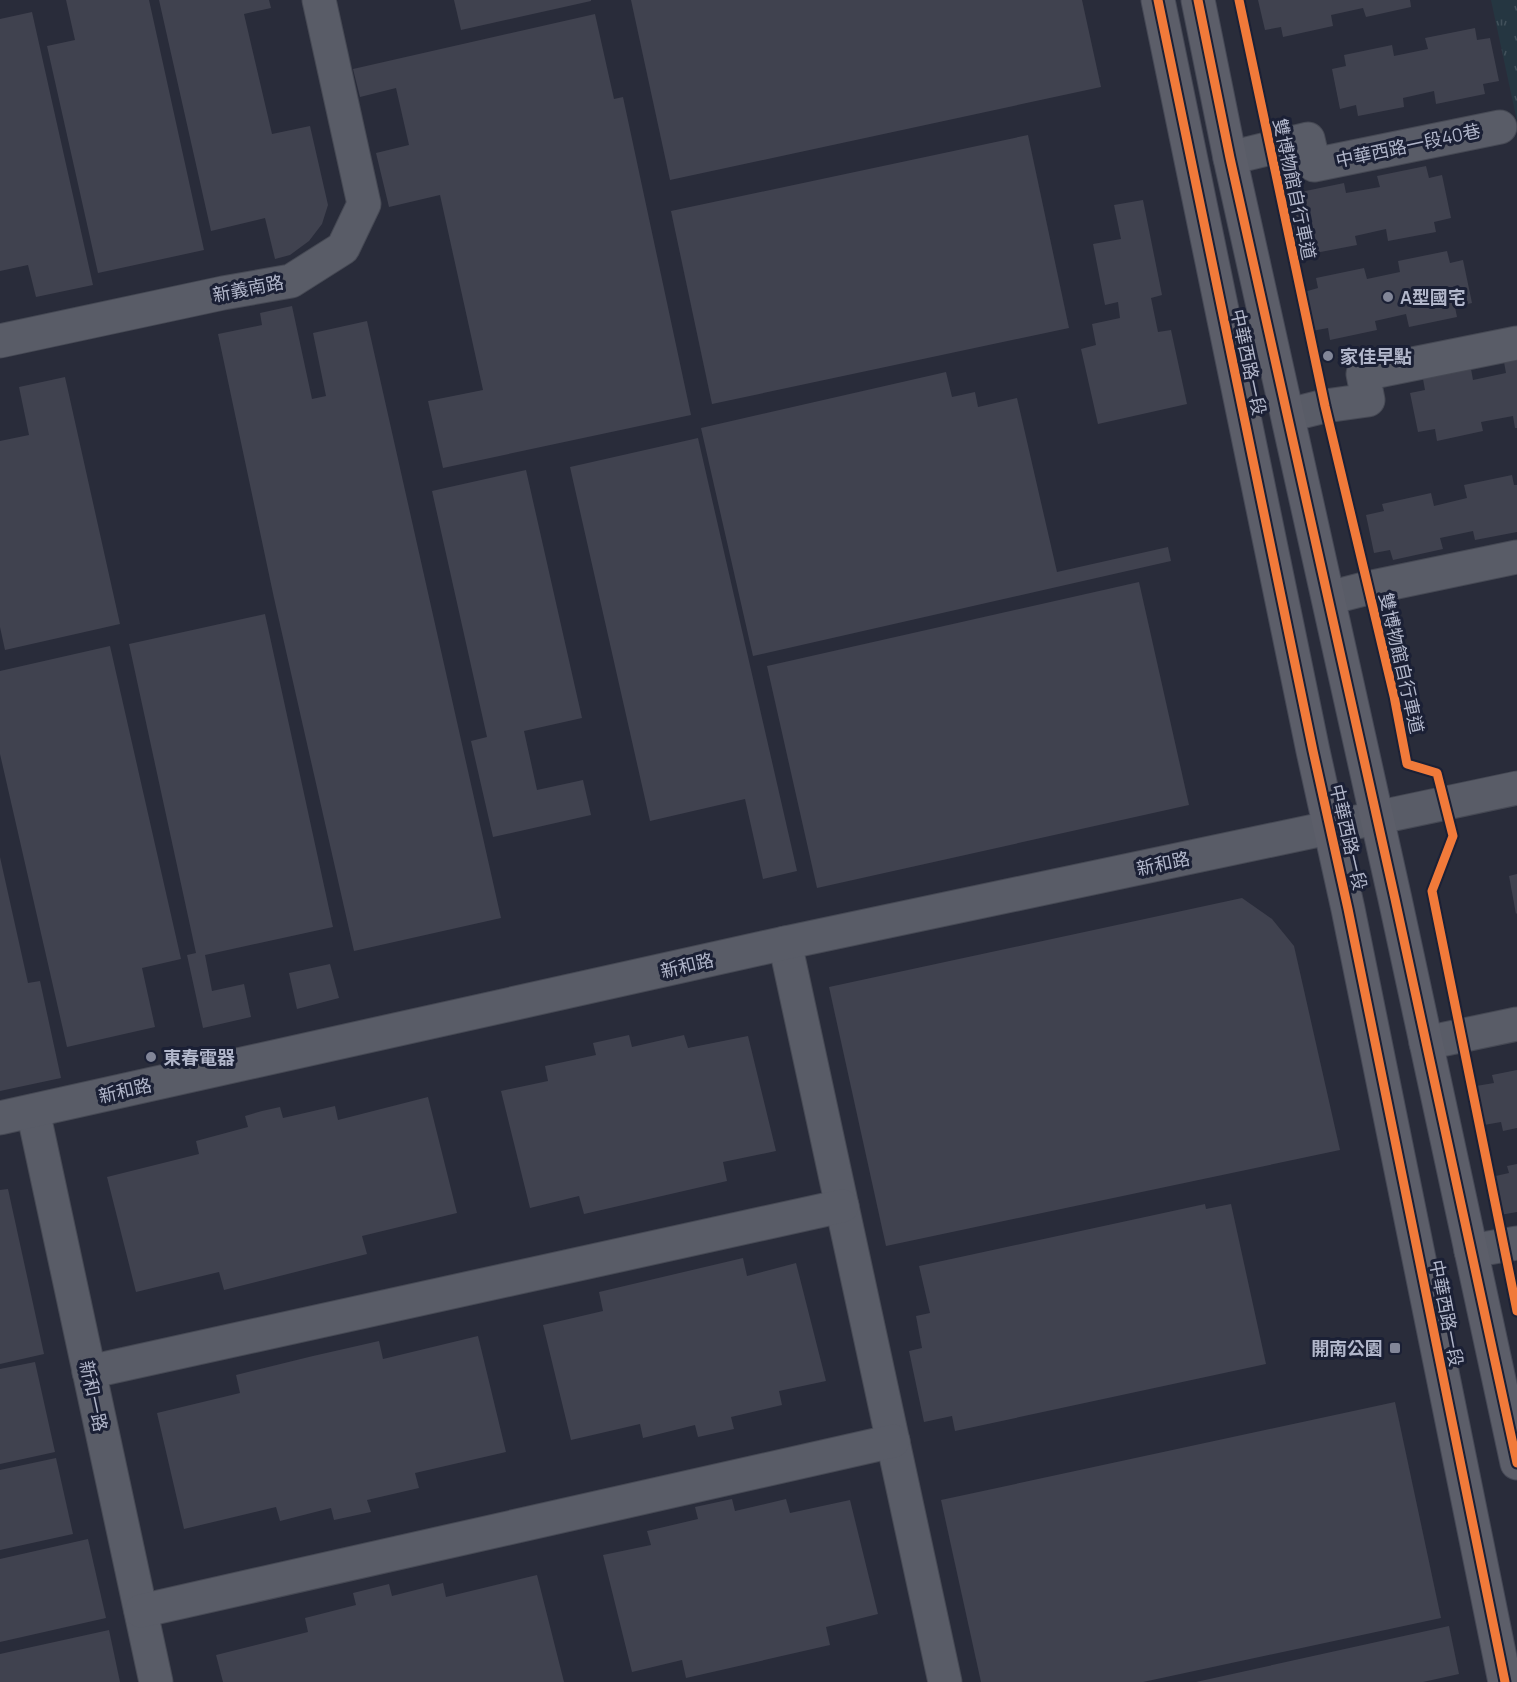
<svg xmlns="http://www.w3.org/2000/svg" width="1517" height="1682" font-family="Manrope,'Noto Sans TC',sans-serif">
<defs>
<pattern id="grass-tufts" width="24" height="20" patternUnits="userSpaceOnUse" patternTransform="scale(1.5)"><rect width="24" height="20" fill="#253641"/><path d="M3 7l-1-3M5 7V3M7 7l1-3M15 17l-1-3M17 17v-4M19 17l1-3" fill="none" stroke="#42515b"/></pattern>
</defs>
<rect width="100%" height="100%" fill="#292c3a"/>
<polygon fill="url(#grass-tufts)" points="1491,0 1517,0 1517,121"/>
<g fill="#40424f">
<polygon points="66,0 149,0 204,250 98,273 47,46 75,40"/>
<polygon points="159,0 269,0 271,8 244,14 272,134 310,126 328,205 322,224 309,241 290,255 275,259 265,218 211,231"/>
<polygon points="454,0 591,0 591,1 461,30"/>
<polygon points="631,0 1082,0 1101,87 670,180"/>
<polygon points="1258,0 1410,0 1411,7 1366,17 1363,8 1331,15 1333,26 1283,37 1281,27 1265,30"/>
<polygon points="32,12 93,285 36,297 28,265 0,271 0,19"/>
<polygon points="595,14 614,99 623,97 691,415 443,468 428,401 483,390 457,272 440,195 389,207 376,153 409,145 396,88 360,97 353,69"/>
<polygon points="1475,28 1477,40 1490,38 1499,81 1483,84 1485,94 1436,104 1434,91 1403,98 1404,107 1358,116 1356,105 1340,109 1332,69 1346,66 1344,55 1392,45 1394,56 1428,49 1425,38"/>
<polygon points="1028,135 1069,328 712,404 671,211"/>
<polygon points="1426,166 1429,178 1442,175 1451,218 1434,222 1436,232 1388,241 1386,229 1355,236 1357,245 1310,254 1307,243 1292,246 1283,207 1298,204 1296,193 1344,183 1346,193 1380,187 1377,176"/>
<polygon points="1143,200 1162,295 1151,298 1158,332 1171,330 1187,404 1098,424 1081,349 1096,345 1092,324 1120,318 1118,302 1105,305 1093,244 1121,239 1114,205"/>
<polygon points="1447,251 1450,263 1463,260 1472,303 1455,307 1457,317 1409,327 1406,314 1375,321 1377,330 1330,340 1328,328 1312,331 1304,292 1318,288 1316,278 1364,268 1367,279 1400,272 1398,261"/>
<polygon points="292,306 312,399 326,396 313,333 367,321 501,918 354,951 274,598 218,334 262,325 260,313"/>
<polygon points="1517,359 1517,428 1515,428 1513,416 1481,422 1483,431 1437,441 1435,429 1418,432 1410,393 1425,390 1423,379 1471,369 1473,380 1506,373 1504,362"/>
<polygon points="946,372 952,397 975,392 978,407 1017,398 1057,572 1168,547 1171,561 753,656 701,428"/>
<polygon points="65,377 120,624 5,650 0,627 0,441 29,435 19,387"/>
<polygon points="698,438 797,871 763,879 745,799 650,821 570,467"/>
<polygon points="526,470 582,718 524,731 537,790 583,780 591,815 493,837 471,741 487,737 432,491"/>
<polygon points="1512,475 1514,485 1517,485 1517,532 1475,540 1473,531 1440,538 1443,549 1393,560 1390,550 1374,553 1366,515 1384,511 1382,504 1431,493 1434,506 1467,498 1464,485"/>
<polygon points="1139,582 1189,805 817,888 767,666"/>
<polygon points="265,614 333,927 205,955 212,991 244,984 251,1017 203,1028 187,955 196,953 129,644"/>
<polygon points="110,646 181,959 142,968 155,1027 67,1047 0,754 0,671"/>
<polygon points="0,857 28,983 40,981 61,1078 0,1091"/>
<polygon points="1517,874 1517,913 1516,914 1509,876"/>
<polygon points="1242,898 1272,919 1294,946 1340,1150 886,1246 829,987"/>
<polygon points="330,964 339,998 297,1009 289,973"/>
<polygon points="629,1035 632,1047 684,1035 688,1048 748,1036 776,1151 723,1162 727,1181 584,1214 579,1196 530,1208 501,1091 548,1081 545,1066 596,1055 593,1043"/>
<polygon points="1517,1070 1517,1128 1503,1131 1501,1122 1484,1125 1476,1086 1494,1083 1492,1075"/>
<polygon points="428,1097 457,1213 362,1236 367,1254 224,1290 219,1272 136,1292 107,1177 199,1154 196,1141 248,1127 245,1116 262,1111 280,1107 283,1118 335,1106 338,1120"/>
<polygon points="1517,1164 1517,1212 1500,1215 1491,1177 1509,1173 1507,1166"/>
<polygon points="8,1189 44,1354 0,1364 0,1190"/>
<polygon points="1205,1204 1206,1209 1231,1204 1266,1364 955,1431 952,1416 924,1422 909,1351 922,1348 916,1316 930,1313 919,1266"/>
<polygon points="743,1258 747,1276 796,1263 826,1381 779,1391 782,1405 731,1417 734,1429 698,1437 695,1425 643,1438 640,1424 571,1440 543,1325 603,1311 599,1292"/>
<polygon points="478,1336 506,1452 415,1473 419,1488 367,1500 371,1512 334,1520 331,1508 280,1521 276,1507 184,1529 157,1413 240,1393 236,1375 313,1356 379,1341 383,1359"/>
<polygon points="35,1362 55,1452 0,1464 0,1369"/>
<polygon points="1395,1402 1441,1618 1143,1682 981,1682 941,1500"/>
<polygon points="56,1458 73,1534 0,1550 0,1470"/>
<polygon points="732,1499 735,1511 786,1499 790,1513 850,1500 878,1614 826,1627 830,1645 686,1678 682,1660 632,1672 603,1555 651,1545 647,1531 698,1519 695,1507"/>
<polygon points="88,1539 106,1618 0,1642 0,1559"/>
<polygon points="537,1575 564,1682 223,1682 216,1655 308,1632 305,1618 356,1605 353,1593 389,1584 392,1596 443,1583 446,1597"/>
<polygon points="1449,1626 1459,1674 1423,1682 1196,1682"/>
<polygon points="109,1630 120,1682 0,1682 0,1654"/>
</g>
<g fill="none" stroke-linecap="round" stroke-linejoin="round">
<g stroke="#464954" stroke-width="35">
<g id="minor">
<polyline points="1230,158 1308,139 1314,165 1500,127"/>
<polyline points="0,341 223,293 291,281 343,248 364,204 319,0"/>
<polyline points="1289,415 1325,406 1368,400 1363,374 1517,343"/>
<polyline points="1329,598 1368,588 1517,557"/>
<polyline points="785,943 945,1682"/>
<polyline points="1426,1043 1517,1024"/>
<polyline points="33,1111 156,1682"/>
<polyline points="0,1118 785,943 1517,788"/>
<polyline points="1471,1251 1517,1243"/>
<polyline points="89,1372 842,1206"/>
<polyline points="141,1611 893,1441"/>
</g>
</g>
<g stroke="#464956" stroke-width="35">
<g id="major">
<polyline points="1158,0 1313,751 1348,909 1505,1682"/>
<polyline points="1198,0 1230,158 1395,899 1517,1463"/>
</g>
</g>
<use href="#minor" stroke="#595c67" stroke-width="33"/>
<use href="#major" stroke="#5c5e69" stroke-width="33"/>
<g stroke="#1b2035" stroke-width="13">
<g id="cycleway">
<polyline points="1158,0 1313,751 1348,909 1505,1682"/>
<polyline points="1198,0 1230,158 1395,899 1517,1463"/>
<polyline points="1239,0 1325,406 1394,696 1407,764 1437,773 1453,836 1432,891 1517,1311"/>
</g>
</g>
<use href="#cycleway" stroke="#f17a3a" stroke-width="9"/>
</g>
<g fill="#828698" stroke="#1b2035" stroke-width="2">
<circle cx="1388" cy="297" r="6"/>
<circle cx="1328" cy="356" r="6"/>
<circle cx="151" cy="1057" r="6"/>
<rect x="1389" y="1342" width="12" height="12" rx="3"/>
</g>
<g text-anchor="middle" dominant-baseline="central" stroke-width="6" stroke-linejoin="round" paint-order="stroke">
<g font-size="18" fill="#b2b7cb" stroke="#1b2035">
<text transform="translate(1408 145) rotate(-12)">中華西路一段40巷</text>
<text transform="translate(1295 189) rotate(78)">雙博物館自行車道</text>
<text transform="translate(248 288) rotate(-11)">新義南路</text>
<text transform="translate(1249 362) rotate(78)">中華西路一段</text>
<text transform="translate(1402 663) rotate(77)">雙博物館自行車道</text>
<text transform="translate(1349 837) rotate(77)">中華西路一段</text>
<text transform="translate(1163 863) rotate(-12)">新和路</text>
<text transform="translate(687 965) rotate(-13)">新和路</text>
<text transform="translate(125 1090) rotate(-13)">新和路</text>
<text transform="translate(1447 1313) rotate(79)">中華西路一段</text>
<text transform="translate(94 1396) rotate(78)">新和一路</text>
</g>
<g font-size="18" font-weight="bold" fill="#b2b7cb" stroke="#1b2035" text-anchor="start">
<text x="1400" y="297">A型國宅</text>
<text x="1340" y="356">家佳早點</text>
<text x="163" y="1057">東春電器</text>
<text x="1383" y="1348" text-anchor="end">開南公園</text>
</g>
</g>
</svg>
